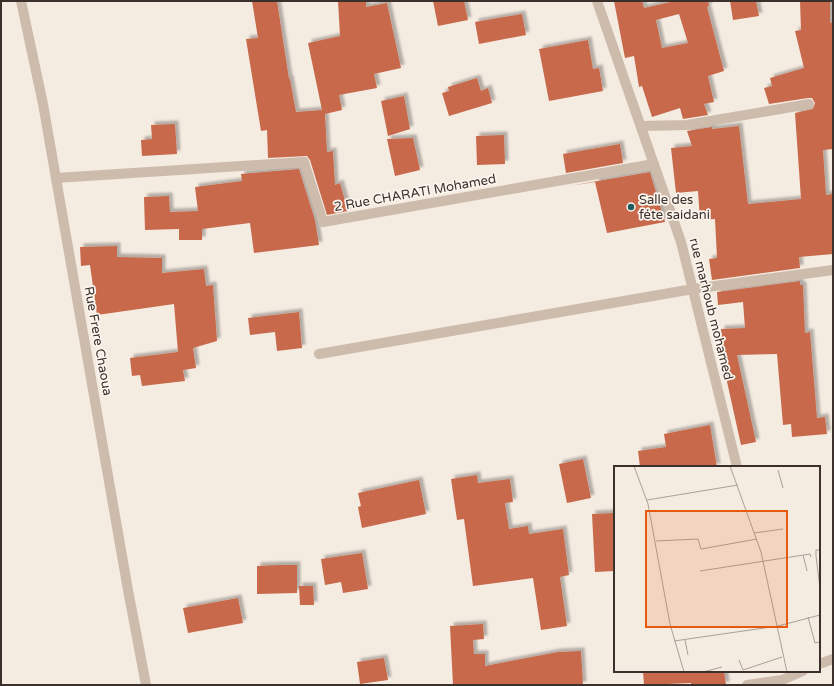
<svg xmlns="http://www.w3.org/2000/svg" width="834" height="686" font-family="'Varela Round',sans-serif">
<defs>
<filter id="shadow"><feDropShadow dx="3.5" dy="-3.5" stdDeviation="1" flood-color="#0004"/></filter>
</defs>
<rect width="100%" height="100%" fill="#f4ebe1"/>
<g fill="#c8694b" fill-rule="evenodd" filter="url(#shadow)">
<polygon points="252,1 277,1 289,79 290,79 296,112 322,110 308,43 340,36 338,1 366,1 366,7 387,3 401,68 374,74 377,88 339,95 342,110 325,114 327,152 333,151 335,185 340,183 348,211 327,215 310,160 307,156 268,158 267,130 261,131 246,39 258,38"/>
<polygon points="433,1 464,1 468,20 438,26"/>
<path d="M 614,1 L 642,1 L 644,8 L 675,1 L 708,1 L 709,6 L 707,7 L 724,71 L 708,76 L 714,102 L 704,104 L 708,115 L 683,119 L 680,108 L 652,117 L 642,86 L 639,87 L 634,56 L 625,58 ZM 679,14 L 688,43 L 662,48 L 656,20 Z"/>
<polygon points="730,1 756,1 759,16 733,20"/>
<polygon points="800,1 830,1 830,23 833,22 833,149 823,150 826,195 833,194 833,254 799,257 800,268 712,280 709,259 717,258 715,219 700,220 698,191 676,193 671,148 692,146 687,131 712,127 712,129 739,126 748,204 801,199 795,113 813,109 815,103 812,98 808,98 769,104 764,88 772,86 770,78 804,68 795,31 801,30"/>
<polygon points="522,14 526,35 479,44 475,22"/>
<polygon points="588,40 593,69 599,68 603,91 549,101 539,49"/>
<polygon points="477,78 481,91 488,88 492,103 449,116 442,93 449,91 448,87"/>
<polygon points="404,96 410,129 388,136 381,101"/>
<polygon points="175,124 177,154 142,156 141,140 152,139 151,125"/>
<polygon points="504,135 505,164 477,165 476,136"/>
<polygon points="413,138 420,170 395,176 387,139"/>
<polygon points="620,144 623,163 566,173 563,154"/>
<polygon points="299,169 315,220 319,245 254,253 250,223 202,229 202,240 179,240 179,229 145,230 144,197 169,196 170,212 198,211 195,187 242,181 241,174"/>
<polygon points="650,172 665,222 607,233 595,182 569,186"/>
<polygon points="117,246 117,257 162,258 162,273 204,269 206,286 213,285 217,341 193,348 196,368 183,370 185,381 142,386 140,375 132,376 130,358 178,352 174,304 97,315 90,265 81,266 80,247"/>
<polygon points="800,281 800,285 803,285 805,333 810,332 817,418 825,417 827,434 792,437 791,424 783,425 777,354 737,355 756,442 741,445 722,359 721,329 745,328 743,302 718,305 717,292"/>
<polygon points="299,312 302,348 277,351 275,332 250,335 248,318"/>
<polygon points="710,425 717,467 640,467 638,451 666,447 664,434"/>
<polygon points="583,459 591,498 567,503 559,464"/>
<polygon points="477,475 478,483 510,479 513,502 505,503 509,529 528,526 529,534 563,529 569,575 560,577 567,626 541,630 533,578 473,586 464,519 457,520 451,479"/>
<polygon points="419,480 426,514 362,528 358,507 361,506 358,493"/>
<polygon points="615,513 615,571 595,572 592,514"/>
<polygon points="362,553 368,589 343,593 341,582 325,585 321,559"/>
<polygon points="279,565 297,565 297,593 257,594 257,566"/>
<polygon points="299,586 313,586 314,605 300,605"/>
<polygon points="238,598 243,623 188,633 183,608"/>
<polygon points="483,624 484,639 473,640 474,654 485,654 485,666 558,652 581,651 583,685 453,685 450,626"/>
<polygon points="384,658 388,680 360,684 357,662"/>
<polygon points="643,671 724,671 726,685 691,685 691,683 644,685"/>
</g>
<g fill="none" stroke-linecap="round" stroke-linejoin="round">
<g stroke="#cdbbac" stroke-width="10">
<polyline points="21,1 43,104 128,590 146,685"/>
<polyline points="597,1 681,242 737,467"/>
<polyline points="641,126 687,125 809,104"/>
<polyline points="56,178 304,162 323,222 654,164"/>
<polyline points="319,354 693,289 833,270"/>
<polyline points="819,664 833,659"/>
<polyline points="747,685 782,680 803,671"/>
</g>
</g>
<circle fill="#1f5a5e" stroke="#fbf5ee" stroke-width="1.5" cx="631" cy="207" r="4"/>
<g text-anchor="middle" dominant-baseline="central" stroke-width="3.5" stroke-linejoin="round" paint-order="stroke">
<g font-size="13" fill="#3b302b" stroke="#fbf5ee">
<text transform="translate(415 193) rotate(-10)">2 Rue CHARATI Mohamed</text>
<text transform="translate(711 309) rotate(76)">rue marhoub mohamed</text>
<text transform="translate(98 341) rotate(80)">Rue Frere Chaoua</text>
</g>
<g font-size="13" fill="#3b302b" stroke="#fbf5ee" text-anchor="start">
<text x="639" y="200">Salle des<tspan x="639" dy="15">féte saidani</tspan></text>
</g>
</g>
<g transform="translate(614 466)">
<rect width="206" height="206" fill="#f4ebe1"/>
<path fill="none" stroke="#aaa098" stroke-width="1" d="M 20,0 L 34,38 L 56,158 L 70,206M 116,0 L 147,86 L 173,206M 164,4 L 169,22M 33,34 L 124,19M 140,67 L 169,63M 42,75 L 84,73 L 87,83 L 143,73M 206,84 L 202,84 L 202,90 L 206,122M 189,89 L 193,105M 86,105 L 196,88 L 197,91M 194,151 L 201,177 L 206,176M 71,174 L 74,189M 60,175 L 164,160 L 206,149M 125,194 L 129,204 L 168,191M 89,206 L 108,201"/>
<path fill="#e8590c" fill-opacity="0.15" stroke="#e8590c" stroke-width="2" d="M 32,45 L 173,45 L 173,161 L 32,161 Z"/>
<rect width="206" height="206" fill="none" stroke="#3b302b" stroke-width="2"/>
</g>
<rect width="834" height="686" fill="none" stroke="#3b302b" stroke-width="4"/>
</svg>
